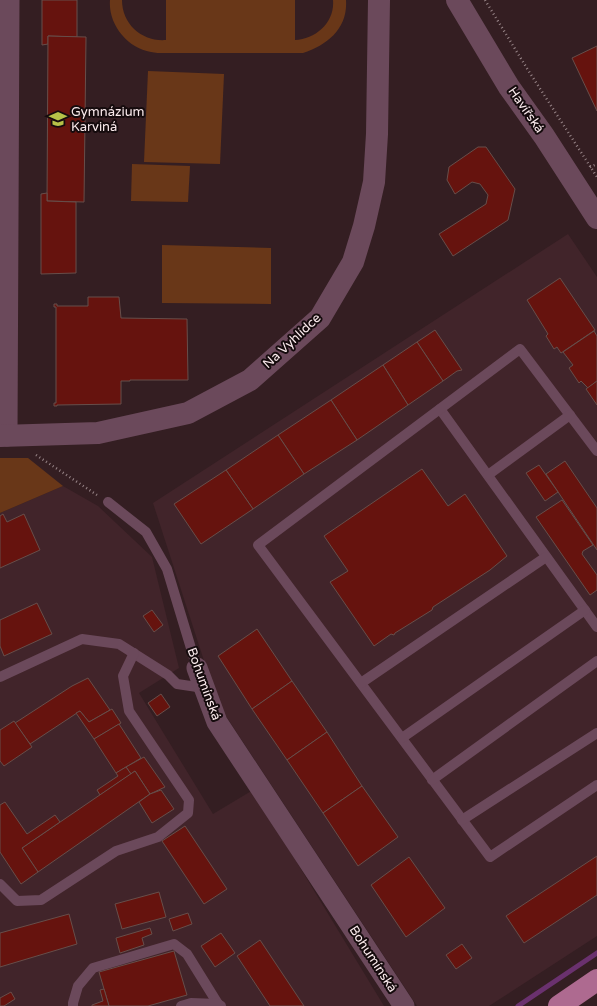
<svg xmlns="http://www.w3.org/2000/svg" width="597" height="1006" font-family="'Varela Round',sans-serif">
<rect width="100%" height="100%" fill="#341e22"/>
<g fill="#41242a">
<polygon points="568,234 597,277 597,936 489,1006 417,1006 218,704 153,503"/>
<polygon points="63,486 98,506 152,557 179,668 139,693 213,814 253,790 384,1006 0,1006 0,513"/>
</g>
<g fill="#693718">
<path d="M 110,0 L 122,0 C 122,25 143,42 166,40 L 166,0 L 295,0 L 295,40 C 316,39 335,22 333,0 L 346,0 C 348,28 328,45 303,53 L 164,53 C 160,53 155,53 151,52 C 127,48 108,24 110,0 Z"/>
<polygon points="148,71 224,74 220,164 144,162"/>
<polygon points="132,164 190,166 188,202 131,201"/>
<polygon points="162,245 271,248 271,304 162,303"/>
<polygon points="0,458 28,458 63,486 0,513"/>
</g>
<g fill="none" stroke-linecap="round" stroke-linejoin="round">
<polyline stroke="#6a316e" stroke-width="5" points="518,1006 597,953"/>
</g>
<g fill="#66130e" stroke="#674e4a">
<polygon points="42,0 77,0 77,37 48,36 48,44 42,45"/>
<polygon points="48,36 86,37 84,202 47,201"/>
<polygon points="597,46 597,111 572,58"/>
<polygon points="478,147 486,147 515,189 508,220 453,256 439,234 486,204 488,195 480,184 472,182 455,194 447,180 449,167"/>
<polygon points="47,193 47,201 76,202 76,273 41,274 41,194"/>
<polygon points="560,278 595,330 561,353 557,347 554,349 546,336 548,334 527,300"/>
<polygon points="88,297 119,297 121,318 187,319 188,380 130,380 130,381 121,381 121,404 57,405 57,406 54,406 54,403 56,403 56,307 54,307 54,304 57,304 57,306 88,306"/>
<polygon points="435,330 462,370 457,371 443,381 417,342"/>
<polygon points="594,331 597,336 597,381 588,388 581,381 579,383 569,368 573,365 563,352"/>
<polygon points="417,342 443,381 408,405 383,365"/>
<polygon points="383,365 408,405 357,440 331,400"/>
<polygon points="597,381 597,405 586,389"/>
<polygon points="331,400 357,440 304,474 278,435"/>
<polygon points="278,435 304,474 253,509 226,470"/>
<polygon points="565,461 597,508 597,550 546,474"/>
<polygon points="539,465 558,492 545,501 526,473"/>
<polygon points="422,469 448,506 465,494 507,556 490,570 433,607 432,610 395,633 394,635 391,634 374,646 330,582 348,571 324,536"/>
<polygon points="226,470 253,509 201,544 174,504"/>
<polygon points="562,500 593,545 583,551 582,554 597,575 597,590 590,595 536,517"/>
<polygon points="3,514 7,522 24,514 40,550 0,568 0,516"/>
<polygon points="37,603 52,634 4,656 0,646 0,620"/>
<polygon points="152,610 163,625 154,632 143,616"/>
<polygon points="257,629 292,681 252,709 218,656"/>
<polygon points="88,678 110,710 89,722 80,711 30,744 15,723 72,686"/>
<polygon points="292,681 327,732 287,760 252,709"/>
<polygon points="161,694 170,707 157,716 148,703"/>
<polygon points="112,709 121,723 94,739 76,713 80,711 89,722"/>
<polygon points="14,721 32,747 4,766 0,761 0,730"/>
<polygon points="119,724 141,758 116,773 94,739"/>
<polygon points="327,732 362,786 323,813 287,760"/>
<polygon points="144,757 165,787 150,794 135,771 131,774 126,767"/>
<polygon points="126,767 131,774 100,795 97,790 118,776 116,773"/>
<polygon points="135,771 150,794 38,872 22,848"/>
<polygon points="362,786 398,837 358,866 323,813"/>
<polygon points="161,790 174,809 152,823 139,802 150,794"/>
<polygon points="5,802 27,834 55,815 60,822 22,848 38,872 21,884 0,852 0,805"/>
<polygon points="185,826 227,889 204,904 162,841"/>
<polygon points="597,856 597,895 524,943 506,916"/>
<polygon points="409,857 445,908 406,937 371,885"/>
<polygon points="159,892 166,917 122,929 115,904"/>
<polygon points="188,913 192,924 173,931 169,919"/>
<polygon points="69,914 77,944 0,967 0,933"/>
<polygon points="150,928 152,934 142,938 144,945 120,953 116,938"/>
<polygon points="221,933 235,953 215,967 201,946"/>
<polygon points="260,940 304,1006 270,1006 237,956"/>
<polygon points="462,944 472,958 456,969 446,955"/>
<polygon points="174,951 187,995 148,1006 109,1006 99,972"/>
<polygon points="104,989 109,1006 92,1006 92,1005 103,1001 100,990"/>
<polygon points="11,992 15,999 4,1006 0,1006 0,998"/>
</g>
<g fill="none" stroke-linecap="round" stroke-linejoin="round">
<g stroke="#988588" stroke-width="2.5" stroke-dasharray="1 3" stroke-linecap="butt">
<polyline points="485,0 528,70 597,177"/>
<polyline points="590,167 597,164"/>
<polyline points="36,455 97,495"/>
</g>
<g stroke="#6b495b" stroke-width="10">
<polyline points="440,409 597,627"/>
<polyline points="597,451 520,349 258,545 490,857 597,785"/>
<polyline points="488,475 570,415"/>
<polyline points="108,502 146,532 167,569 197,668"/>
<polyline points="0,677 82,639 119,644 168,675 177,684 204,688"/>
<polyline points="361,683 546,557"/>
<polyline points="402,738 585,610"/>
<polyline points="432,780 597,661"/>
<polyline points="462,820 597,733"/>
<polyline points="0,884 17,901 41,900 116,851 158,837 188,813 189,800 129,711 123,676 134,653"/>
<polyline points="73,1006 73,1003 78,986 93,968 174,944 187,954 218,1004"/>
<polyline points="181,1006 191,1003 218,1004 221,1006"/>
</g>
<g stroke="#6b495b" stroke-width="21">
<polyline points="7,436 9,0"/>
<polyline points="197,668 217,722 404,1006"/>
</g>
<g stroke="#6b495b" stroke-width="22">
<polyline points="457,0 509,87 544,136 597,218"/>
<polyline points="0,436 98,433 188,413 250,380 320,318 353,262 364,226 374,182 377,134 379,0"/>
</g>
<polyline stroke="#ae6a90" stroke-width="22" points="559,1006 597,980"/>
</g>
<defs>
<g id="school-bare" transform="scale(1.38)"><path d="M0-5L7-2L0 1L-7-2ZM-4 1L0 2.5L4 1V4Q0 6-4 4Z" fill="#b7c148" stroke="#150b0d" stroke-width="2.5" paint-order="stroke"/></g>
</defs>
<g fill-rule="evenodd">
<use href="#school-bare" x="58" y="119"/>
</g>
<g text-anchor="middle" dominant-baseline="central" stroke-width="4" stroke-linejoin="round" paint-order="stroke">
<g font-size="13" fill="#faeaec" stroke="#150b0d">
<text transform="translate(526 110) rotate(55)">Havířská</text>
<text transform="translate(292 341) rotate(-43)">Na Vyhlídce</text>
<text transform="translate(204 684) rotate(70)">Bohumínská</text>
<text transform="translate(373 959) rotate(57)">Bohumínská</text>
</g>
<g font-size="13" fill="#faeaec" stroke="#150b0d" text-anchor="start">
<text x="71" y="112">Gymnázium<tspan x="71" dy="15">Karviná</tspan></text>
</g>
</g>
</svg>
